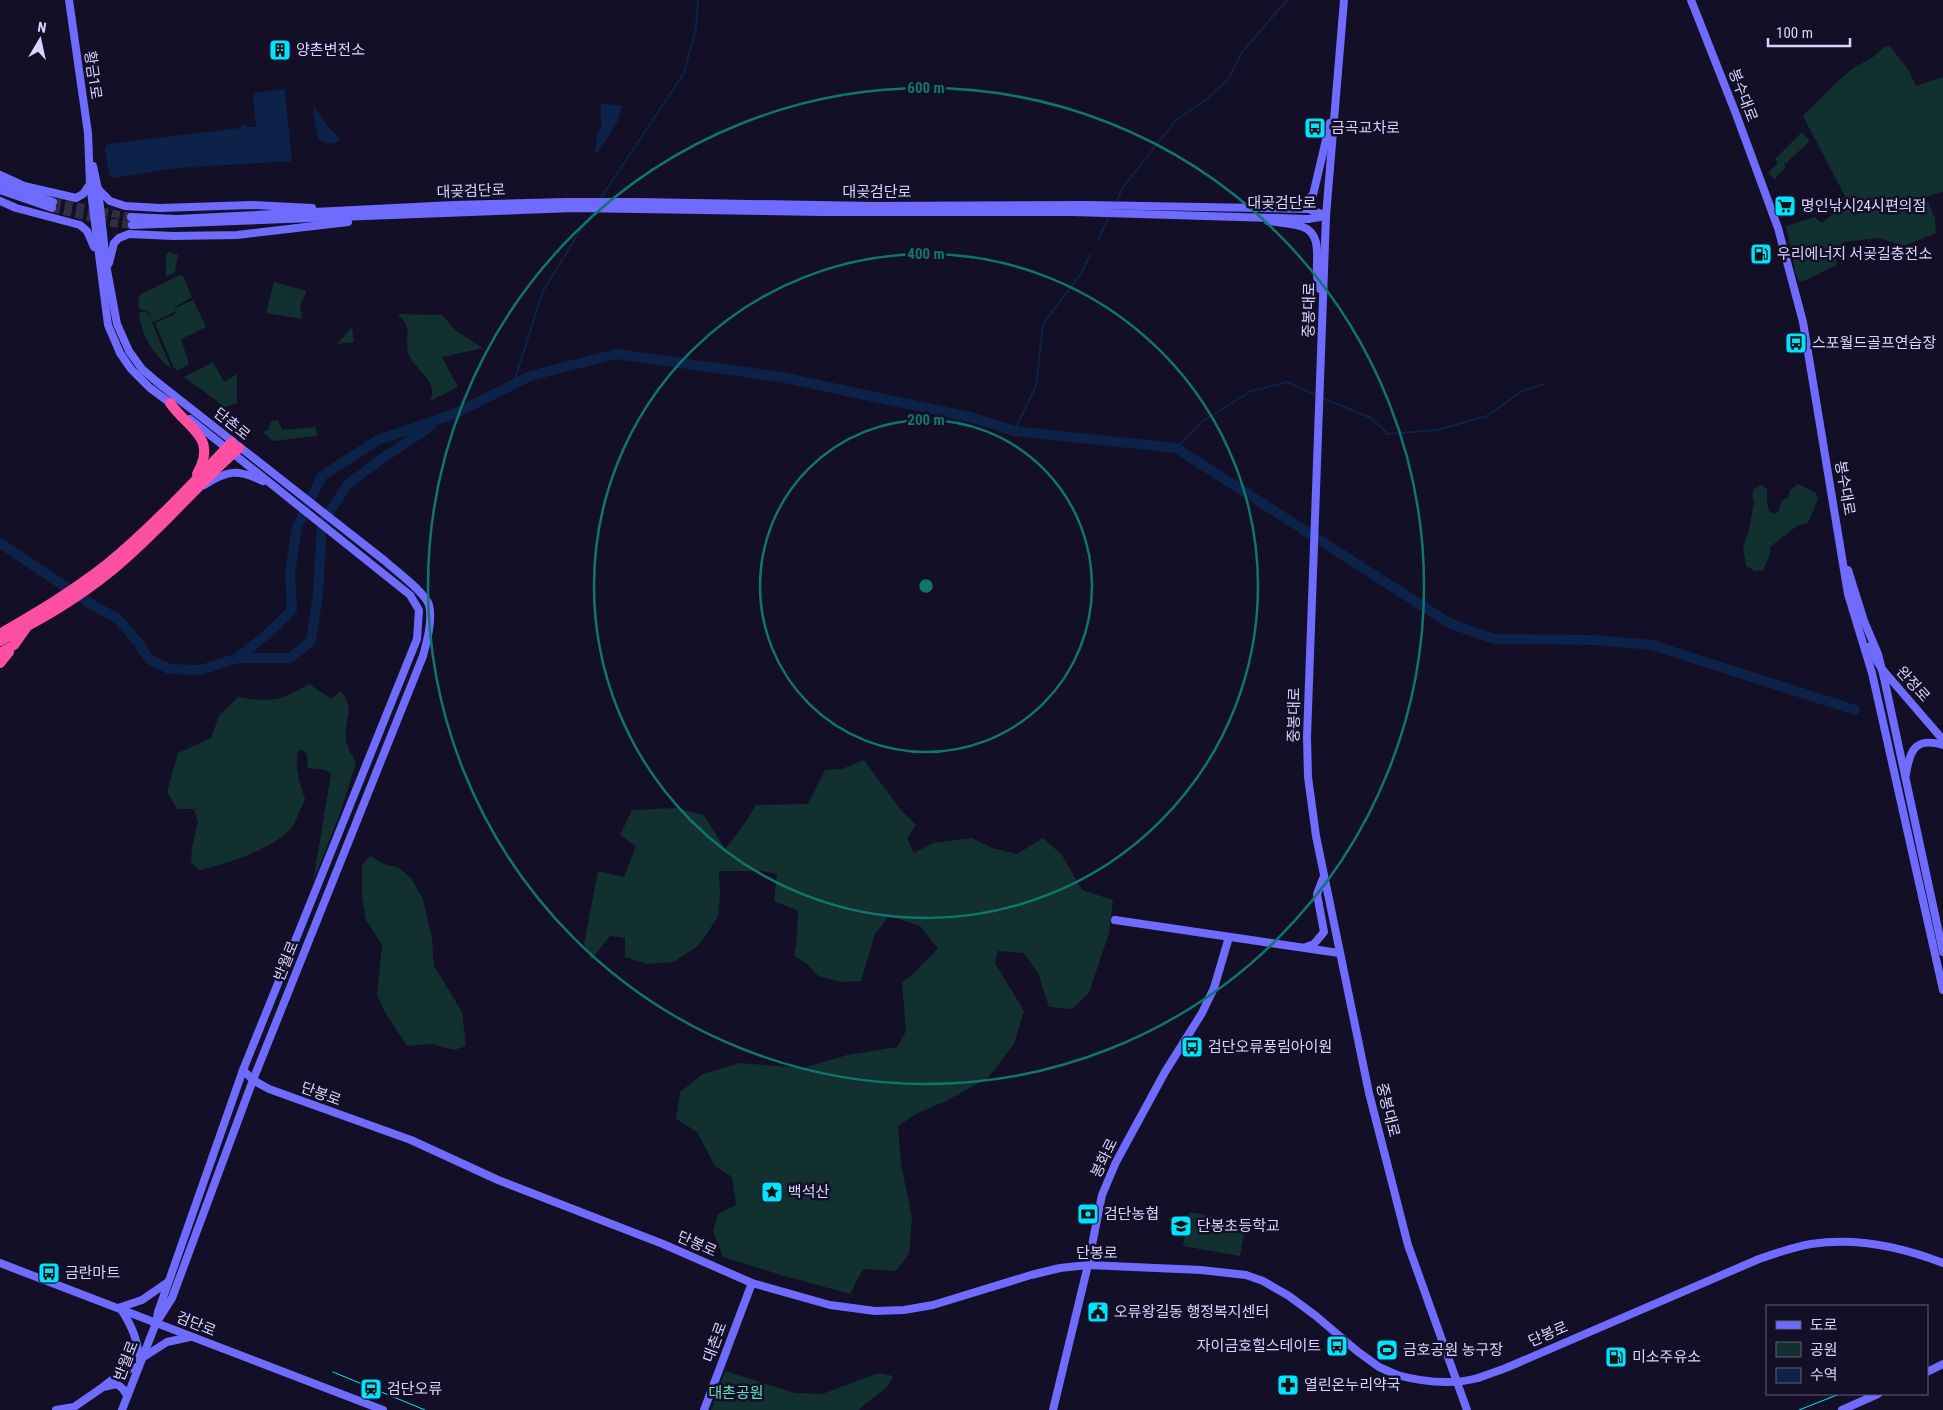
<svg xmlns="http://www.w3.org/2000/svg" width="1943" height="1410" font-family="'Roboto Condensed','Noto Sans KR',sans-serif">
<rect width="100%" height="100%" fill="#130f26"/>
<g fill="#12302f">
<polygon points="1890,46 1909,71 1916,86 1943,77 1943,192 1930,195 1926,198 1935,218 1936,233 1904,246 1879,238 1843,242 1837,252 1836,265 1811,278 1799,282 1796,275 1786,226 1815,217 1822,223 1848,202 1803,116 1834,85 1852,69 1873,57 1884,47"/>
<polygon points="1802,132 1810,141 1784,165 1786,167 1775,179 1768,173 1778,163 1775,159"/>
<polygon points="169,252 178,255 175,272 166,277 166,255"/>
<path d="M 180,275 L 183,276 L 192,297 L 175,307 L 175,308 L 193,300 L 206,327 L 181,339 L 189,364 L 178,371 L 174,368 L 155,323 L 175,314 L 176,311 L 154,322 L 151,320 L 171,368 C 154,357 140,332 139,313 L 146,311 L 151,319 L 148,311 L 139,309 L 138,299 L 141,294 Z"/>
<polygon points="274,282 307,291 300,305 302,319 266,313"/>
<path d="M 399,314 L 442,315 L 456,331 L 483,348 L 442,357 L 458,387 L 430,401 C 440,382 415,370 409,355 C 403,340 415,328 398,315 Z"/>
<polygon points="352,327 354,342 337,344"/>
<polygon points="213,362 224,382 237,374 237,403 225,407 184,377"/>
<polygon points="278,420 282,430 316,427 317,436 273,441 263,432 268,430 271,421"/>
<path d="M 1798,484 L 1816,493 L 1818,499 L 1808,523 L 1798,525 L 1770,547 L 1770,555 L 1763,570 L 1755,571 L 1746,566 L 1743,547 L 1749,530 L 1754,501 L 1752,496 L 1754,489 L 1761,485 L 1767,489 L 1767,502 L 1769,511 L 1774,514 L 1779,511 C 1780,504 1781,500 1788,497 L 1790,490 Z"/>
<path d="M 309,684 L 332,699 L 340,691 C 357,709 343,719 346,740 C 347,748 353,756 356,763 L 341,811 L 313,882 L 331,774 L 325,770 L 308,768 L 307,754 L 302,750 L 298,751 C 294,768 300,783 305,799 C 301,807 298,816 294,824 C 278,848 227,864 200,870 L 191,863 L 192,847 L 198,822 L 194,809 L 177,809 L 167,792 L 178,753 L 211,738 L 219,716 L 238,697 C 271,702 280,702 309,684 Z"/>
<path d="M 864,760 L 900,809 L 916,825 L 907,838 L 914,853 L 933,843 L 972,838 L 992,848 L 1017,854 L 1043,838 L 1062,855 L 1082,890 L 1113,900 L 1109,933 L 1089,993 L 1072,1009 L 1049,1007 L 1038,973 L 1024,953 L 998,951 L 995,963 L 1024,1011 L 1014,1044 L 988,1078 L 948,1100 L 918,1113 L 898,1126 L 901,1164 L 912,1218 L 909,1254 L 896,1271 L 863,1269 L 850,1294 L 781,1275 L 723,1257 L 713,1231 L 718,1214 L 736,1205 L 732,1177 L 715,1166 L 697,1132 L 676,1119 L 680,1092 L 703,1074 L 740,1063 L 803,1068 L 847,1055 L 897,1047 L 906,1031 L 902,982 C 916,973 926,959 938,949 L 920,926 L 889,916 L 875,934 L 861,981 L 841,982 L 818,976 L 807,964 L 794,956 L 797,938 L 798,911 L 774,901 L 777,874 L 763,871 L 719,871 L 720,894 L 718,917 L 699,945 L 674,962 L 647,964 L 625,957 L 625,938 L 610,936 L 591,960 L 584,944 L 598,871 L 624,877 L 636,846 L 620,835 L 632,810 L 677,808 L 704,815 L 725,849 L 743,826 L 756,805 L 808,804 L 825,770 L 842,769 Z"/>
<polygon points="370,856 386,865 398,867 411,878 423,899 432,938 434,966 462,1012 466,1046 454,1050 432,1044 407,1046 385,1012 377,995 382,945 366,920 362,896 362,865"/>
<polygon points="1189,1212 1246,1222 1240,1256 1183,1246"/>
<polygon points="725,1371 795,1393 822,1394 878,1373 893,1376 888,1386 858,1410 711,1410"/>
</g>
<g fill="#0c2248">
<polygon points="283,89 285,91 292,161 177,168 114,178 110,177 105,151 105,147 108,144 240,128 244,123 248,127 256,127 253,98 255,93"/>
<path d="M 601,103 L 622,106 L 617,123 L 596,154 L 595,151 L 598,130 L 601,130 C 602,120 600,112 601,103 Z"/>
<path d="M 314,106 L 328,127 L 340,138 L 339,141 C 333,145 323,144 318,138 L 313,114 Z"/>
</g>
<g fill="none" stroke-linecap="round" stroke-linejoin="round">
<g stroke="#0c2248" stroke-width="2">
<polyline points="602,196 684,73 696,28 698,0"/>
<polyline points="1116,202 1124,186 1175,121 1207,99 1229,78 1242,52 1287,0"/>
<polyline points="1098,239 1110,215"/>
<polyline points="513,385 543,291 586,221"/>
<polyline points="1322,398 1371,418 1388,434 1437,430 1487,416 1522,391 1544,384"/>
<polyline points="1014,431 1036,386 1043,324 1080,275 1090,255"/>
<polyline points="1176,448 1203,421 1251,391 1287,382 1318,396"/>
</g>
<g stroke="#0c2248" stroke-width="10">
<polyline points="0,543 94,606 117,618 137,641 149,659 169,669 201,670 238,658 274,628 292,610 290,573 297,527 322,476 378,440 454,414 530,376 616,354 781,377 974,418 1014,431 1176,448 1449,623 1494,639 1594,640 1652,645 1855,710"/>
<polyline points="238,658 290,658 311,641 318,594 322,523 348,484 383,458 431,426"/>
</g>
<g stroke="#312d47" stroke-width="8" stroke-dasharray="8 4" stroke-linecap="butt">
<polyline points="53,202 131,217"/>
<polyline points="52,208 112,223 132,225"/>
</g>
<g stroke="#6f6bff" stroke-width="8">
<polyline points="69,0 88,133 90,184 108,325 120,353 131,369 150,388 173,405"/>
<polyline points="1344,0 1326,216 1307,737 1308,777 1316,836 1369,1093 1408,1245 1467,1410"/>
<polyline points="1691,0 1736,114 1778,228 1803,322 1848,594 1872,673 1943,990"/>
<path d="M 93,166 L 98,189 L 107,270 L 117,324 L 129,351 L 142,369 L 157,382 L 385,561 C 396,571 425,592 429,605 C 433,619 427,642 423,656 L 253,1080 L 172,1298 L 158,1320"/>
<polyline points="0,175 24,186 76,198 83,194 90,184"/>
<polyline points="0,182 53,202"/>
<polyline points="98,189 110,201 125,206 160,208 252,205 312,208"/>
<polyline points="0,190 52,208"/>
<polyline points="0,201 16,208 80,225 87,231 94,247"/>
<polyline points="1286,205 1304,202 1313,195 1330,123"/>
<polyline points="131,217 177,219 454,205 567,202 638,202 873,206 1088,205 1309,209 1326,216"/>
<path d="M 1268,221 C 1280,223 1293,223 1303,227 C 1322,234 1316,258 1317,274 C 1317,279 1319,284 1320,289"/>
<polyline points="132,225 575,208 823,212 1072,212 1308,219 1326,216"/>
<polyline points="109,263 114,243 119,238 129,234 173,236 237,235 348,222"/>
<path d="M 204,485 C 228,470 237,469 263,481"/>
<polyline points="1848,570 1864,621 1878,654 1884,678 1943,952"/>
<polyline points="1868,647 1882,669 1943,740"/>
<path d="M 1906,774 C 1910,749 1916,737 1943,745"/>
<polyline points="1115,920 1339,953"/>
<polyline points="1306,947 1314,944 1324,932 1317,894 1324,876"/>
<polyline points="243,1070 253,1080 269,1089 411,1140 498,1180 663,1244 752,1283 830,1305 875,1311 904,1310 933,1305 1031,1275 1060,1268 1088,1265 1201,1270 1246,1275 1263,1281 1289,1296 1316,1316 1357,1351 1379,1367 1397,1375"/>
<polyline points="0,1263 383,1410"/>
<polyline points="118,1308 142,1300 168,1282"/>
<path d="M 121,1309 C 133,1328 137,1339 140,1361"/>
<polyline points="142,1358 167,1342 190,1337"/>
<polyline points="1927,1372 1943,1364"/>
<path d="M 1478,1378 L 1506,1368 L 1759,1259 C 1776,1253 1793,1247 1811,1244 C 1855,1237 1902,1247 1943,1263"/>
<polyline points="127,1395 123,1389 117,1384 103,1387 122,1372 139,1366"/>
<polyline points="56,1410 74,1407 103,1387"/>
<polyline points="122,1410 156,1323 158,1312 243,1070 417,639 419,610 410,595 190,419"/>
<polyline points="704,1410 752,1283"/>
<polyline points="1053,1410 1088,1265 1102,1195 1116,1162 1165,1072 1202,1013 1214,988 1229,937"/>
<polyline points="1842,1410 1878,1394"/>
</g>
<g stroke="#ff4fa3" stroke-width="10">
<path d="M 170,403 C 189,430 218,437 197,474"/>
<path d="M 3,632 C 39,611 73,591 106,565 C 151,528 192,484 232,442"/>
<path d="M 0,641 C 39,620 76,600 110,572 C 157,534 195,487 239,448"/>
<polyline points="0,653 14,645 26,628"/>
<polyline points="0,663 9,652"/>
</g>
<g stroke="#00e5ff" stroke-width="1">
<polyline points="333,1372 425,1410"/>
<polyline points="1799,1410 1837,1395"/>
</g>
<path stroke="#6f6bff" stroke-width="8" d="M 1397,1375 C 1423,1382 1452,1385 1478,1378"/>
</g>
<g fill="none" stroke="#0f766e" stroke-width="2.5">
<circle cx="926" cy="586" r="166"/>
<circle cx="926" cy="586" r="332"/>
<circle cx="926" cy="586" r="498"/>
</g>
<defs>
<g id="building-square" transform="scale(1.125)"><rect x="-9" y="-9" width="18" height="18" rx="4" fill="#00e5ff" stroke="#130f26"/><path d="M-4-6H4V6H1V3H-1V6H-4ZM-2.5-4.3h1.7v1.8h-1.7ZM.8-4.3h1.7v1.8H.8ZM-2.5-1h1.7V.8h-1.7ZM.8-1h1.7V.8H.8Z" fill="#111"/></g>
<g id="bus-square" transform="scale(1.125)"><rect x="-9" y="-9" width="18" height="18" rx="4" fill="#00e5ff" stroke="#130f26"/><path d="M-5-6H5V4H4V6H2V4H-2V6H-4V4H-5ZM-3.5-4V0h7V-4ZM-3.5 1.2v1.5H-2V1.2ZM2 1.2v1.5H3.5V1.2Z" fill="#111"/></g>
<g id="supermarket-square" transform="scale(1.125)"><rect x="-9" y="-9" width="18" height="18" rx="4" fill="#00e5ff" stroke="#130f26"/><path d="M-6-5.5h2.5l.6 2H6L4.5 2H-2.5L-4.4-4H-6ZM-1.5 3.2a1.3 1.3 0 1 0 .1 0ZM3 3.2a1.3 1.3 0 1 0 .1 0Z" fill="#111"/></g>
<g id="fuel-square" transform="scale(1.125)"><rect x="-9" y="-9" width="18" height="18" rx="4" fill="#00e5ff" stroke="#130f26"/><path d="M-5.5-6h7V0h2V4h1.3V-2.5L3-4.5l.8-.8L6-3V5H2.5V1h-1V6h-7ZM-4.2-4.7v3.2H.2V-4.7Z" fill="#111"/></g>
<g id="sight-square" transform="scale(1.125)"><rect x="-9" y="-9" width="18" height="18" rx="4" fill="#00e5ff" stroke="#130f26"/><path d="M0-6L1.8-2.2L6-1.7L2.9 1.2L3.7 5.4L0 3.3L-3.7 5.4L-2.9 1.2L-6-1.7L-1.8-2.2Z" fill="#111"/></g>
<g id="bank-square" transform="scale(1.125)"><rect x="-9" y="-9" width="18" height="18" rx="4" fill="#00e5ff" stroke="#130f26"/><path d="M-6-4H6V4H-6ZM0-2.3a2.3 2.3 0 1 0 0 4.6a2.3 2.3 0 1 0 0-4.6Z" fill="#111"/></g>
<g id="school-square" transform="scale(1.125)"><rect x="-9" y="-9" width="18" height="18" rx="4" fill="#00e5ff" stroke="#130f26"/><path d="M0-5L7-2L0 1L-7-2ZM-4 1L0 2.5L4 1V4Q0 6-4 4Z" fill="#111"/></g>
<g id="civic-square" transform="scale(1.125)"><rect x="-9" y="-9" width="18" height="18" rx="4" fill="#00e5ff" stroke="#130f26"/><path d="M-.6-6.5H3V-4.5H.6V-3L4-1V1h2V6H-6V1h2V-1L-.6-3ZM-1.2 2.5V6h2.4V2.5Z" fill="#111"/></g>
<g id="stadium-square" transform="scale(1.125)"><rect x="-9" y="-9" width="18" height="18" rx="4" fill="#00e5ff" stroke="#130f26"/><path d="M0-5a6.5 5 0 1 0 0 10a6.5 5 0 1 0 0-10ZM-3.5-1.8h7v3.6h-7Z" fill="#111"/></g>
<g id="pharmacy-square" transform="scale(1.125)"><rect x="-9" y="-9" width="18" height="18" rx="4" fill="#00e5ff" stroke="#130f26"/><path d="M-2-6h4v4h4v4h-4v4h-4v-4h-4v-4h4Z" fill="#111"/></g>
<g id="station-square" transform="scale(1.125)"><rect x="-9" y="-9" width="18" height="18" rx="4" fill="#00e5ff" stroke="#130f26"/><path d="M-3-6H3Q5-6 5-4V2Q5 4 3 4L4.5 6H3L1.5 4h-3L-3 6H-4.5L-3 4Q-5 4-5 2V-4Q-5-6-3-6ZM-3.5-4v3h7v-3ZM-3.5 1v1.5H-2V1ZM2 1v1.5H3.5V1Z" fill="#111"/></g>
</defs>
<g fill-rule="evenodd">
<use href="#building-square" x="280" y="50"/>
<use href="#bus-square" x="1315" y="128"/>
<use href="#supermarket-square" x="1785" y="206"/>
<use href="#fuel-square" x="1761" y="254"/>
<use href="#bus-square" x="1796" y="343"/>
<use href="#bus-square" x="1192" y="1047"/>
<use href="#sight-square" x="772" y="1192"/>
<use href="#bank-square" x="1088" y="1214"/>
<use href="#school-square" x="1181" y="1226"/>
<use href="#bus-square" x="49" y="1273"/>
<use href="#civic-square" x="1098" y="1312"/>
<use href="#bus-square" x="1337" y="1346"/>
<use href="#stadium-square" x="1387" y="1350"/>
<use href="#fuel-square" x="1616" y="1357"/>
<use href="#pharmacy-square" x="1288" y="1385"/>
<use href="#station-square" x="371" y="1389"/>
</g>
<g text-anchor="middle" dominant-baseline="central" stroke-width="5" stroke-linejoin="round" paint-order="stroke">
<g font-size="15" fill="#d9d4ff" stroke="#130f26" text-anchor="start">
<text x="296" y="50">양촌변전소</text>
<text x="1331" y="128">금곡교차로</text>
<text x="1801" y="206">명인낚시24시편의점</text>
<text x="1777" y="254">우리에너지 서곶길충전소</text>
<text x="1812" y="343">스포월드골프연습장</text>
<text x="1208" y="1047">검단오류풍림아이원</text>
<text x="788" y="1192">백석산</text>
<text x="1104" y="1214">검단농협</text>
<text x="1197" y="1226">단봉초등학교</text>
<text x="65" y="1273">금란마트</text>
<text x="1114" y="1312">오류왕길동 행정복지센터</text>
<text x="1321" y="1346" text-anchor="end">자이금호힐스테이트</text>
<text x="1403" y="1350">금호공원 농구장</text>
<text x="1632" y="1357">미소주유소</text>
<text x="1304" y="1385">열린온누리약국</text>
<text x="387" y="1389">검단오류</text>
</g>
<g font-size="15" fill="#d9d4ff" stroke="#130f26">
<text transform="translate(93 75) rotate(82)">황금1로</text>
<text transform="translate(1743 95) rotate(69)">봉수대로</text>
<text transform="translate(471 191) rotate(-2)">대곶검단로</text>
<text x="877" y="192">대곶검단로</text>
<text x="1282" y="203">대곶검단로</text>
<text transform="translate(1309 310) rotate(-89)">중봉대로</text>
<text transform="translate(232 424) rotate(39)">단촌로</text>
<text transform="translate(1845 488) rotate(80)">봉수대로</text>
<text transform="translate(1913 684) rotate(48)">완정로</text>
<text transform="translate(1294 715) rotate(-89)">중봉대로</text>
<text transform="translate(286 961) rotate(-68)">반월로</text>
<text transform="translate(321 1094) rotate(20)">단봉로</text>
<text transform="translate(1388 1110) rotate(76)">중봉대로</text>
<text transform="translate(1104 1158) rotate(-64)">봉화로</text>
<text transform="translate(697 1244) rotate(24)">단봉로</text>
<text x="1097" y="1253">단봉로</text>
<text transform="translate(196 1324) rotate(22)">검단로</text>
<text transform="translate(1548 1334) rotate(-23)">단봉로</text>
<text transform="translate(715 1342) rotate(-70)">대촌로</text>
<text transform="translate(126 1361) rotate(-69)">반월로</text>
</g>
<g font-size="15" fill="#5fe0c0" stroke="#130f26">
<text x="736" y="1393">대촌공원</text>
</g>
</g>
<circle cx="926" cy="586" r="8" fill="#0f766e" stroke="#130f26" stroke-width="2.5"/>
<g font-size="15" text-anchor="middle" font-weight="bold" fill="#0f766e" stroke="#130f26" stroke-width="5" stroke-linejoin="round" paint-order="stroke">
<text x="926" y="93">600 m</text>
<text x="926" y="259">400 m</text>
<text x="926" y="425">200 m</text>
</g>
<rect x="1766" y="1305" width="162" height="90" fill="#130f26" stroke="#625e7d"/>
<rect x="1776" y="1321" width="25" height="8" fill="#6f6bff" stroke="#625e7d"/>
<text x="1810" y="1330" font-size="15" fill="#d9d4ff">도로</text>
<rect x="1776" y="1342" width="25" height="15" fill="#12302f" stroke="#625e7d"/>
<text x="1810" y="1355" font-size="15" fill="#d9d4ff">공원</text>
<rect x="1776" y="1368" width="25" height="15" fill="#0c2248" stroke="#625e7d"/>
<text x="1810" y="1380" font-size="15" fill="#d9d4ff">수역</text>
<g transform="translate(40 40) rotate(9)" stroke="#130f26" stroke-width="4" paint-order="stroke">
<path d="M0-4L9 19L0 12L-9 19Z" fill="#d9d4ff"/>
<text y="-8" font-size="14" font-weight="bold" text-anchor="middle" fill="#d9d4ff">N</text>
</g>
<path d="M1768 38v8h82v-8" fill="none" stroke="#d9d4ff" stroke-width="2.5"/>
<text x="1776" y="38" font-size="15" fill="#d9d4ff" stroke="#130f26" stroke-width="4" paint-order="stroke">100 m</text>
</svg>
